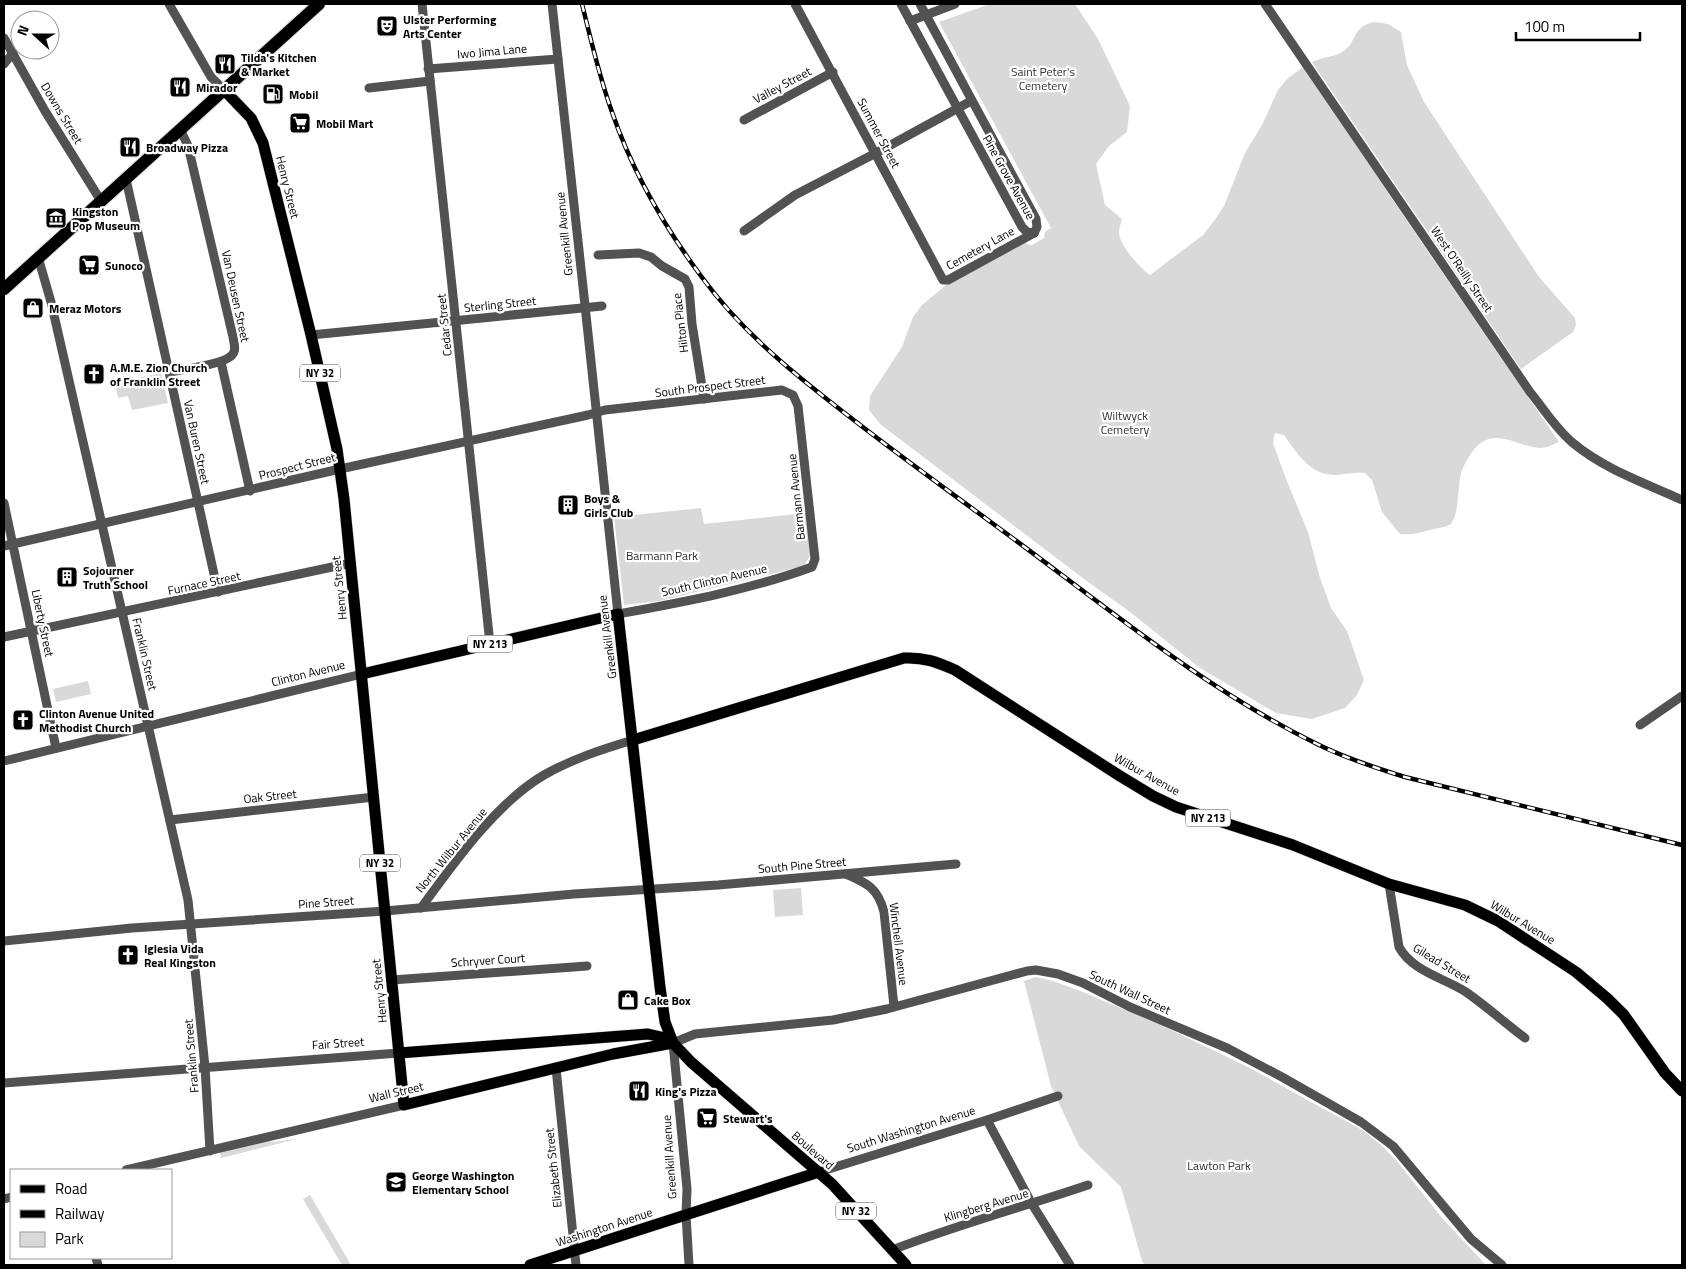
<svg xmlns="http://www.w3.org/2000/svg" width="1686" height="1269" font-family="'Titillium Web',sans-serif">
<rect width="100%" height="100%" fill="#fff"/>
<g fill="#d9d9d9">
<path d="M 990,4 L 1075,4 L 1098,39 L 1130,106 L 1127,132 L 1109,146 L 1096,164 L 1105,205 L 1122,219 C 1121,223 1119,228 1119,232 C 1119,245 1139,267 1150,275 L 1203,235 L 1214,221 L 1224,206 L 1245,153 L 1262,125 L 1278,90 L 1287,79 L 1303,67 L 1422,243 L 1559,442 C 1554,444 1547,448 1541,448 C 1522,448 1500,430 1482,442 C 1473,448 1466,461 1462,470 C 1457,483 1460,519 1449,525 C 1444,528 1436,528 1430,530 C 1416,533 1415,535 1400,534 L 1382,512 L 1372,480 L 1365,473 C 1354,472 1347,474 1337,475 C 1311,476 1298,455 1284,435 L 1275,433 L 1273,443 L 1286,479 L 1308,532 L 1320,578 L 1331,608 L 1347,631 L 1364,680 L 1357,695 L 1345,708 L 1312,719 L 1276,713 L 1200,668 L 1130,612 L 1084,579 L 880,424 L 869,410 L 870,396 L 902,347 L 913,317 L 922,305 L 946,285 L 1026,242 L 1027,244 L 1032,245 L 1044,238 L 1045,232 L 1051,228 L 939,22 Z"/>
<path d="M 1375,22 L 1388,24 L 1401,32 L 1407,65 L 1424,102 L 1539,277 L 1575,318 L 1576,325 L 1573,332 L 1521,369 L 1312,62 C 1322,57 1337,57 1345,50 C 1357,41 1352,26 1375,22 Z"/>
<polygon points="161,373 168,403 132,410 128,396 118,398 115,383"/>
<polygon points="701,508 704,524 806,513 810,555 805,565 800,567 659,601 624,605 614,517"/>
<polygon points="88,681 91,694 56,702 53,689"/>
<polygon points="801,888 803,915 775,917 773,890"/>
<polygon points="1036,977 1053,981 1083,992 1165,1027 1248,1067 1364,1131 1381,1145 1396,1160 1442,1218 1486,1265 1145,1265 1142,1261 1121,1187 1079,1146 1051,1086 1024,981"/>
<polygon points="297,1139 221,1158 220,1150 267,1141 272,1142"/>
<polygon points="310,1195 351,1265 342,1265 303,1199"/>
</g>
<g fill="none" stroke-linecap="round" stroke-linejoin="round">
<g stroke="#dbdbdb" stroke-width="12">
<g id="major">
<polyline points="224,90 251,118 263,143 311,335 337,449 344,499 404,1105 613,1054 673,1043"/>
<polyline points="362,674 618,614 660,987 665,1022 673,1043"/>
<path d="M 633,740 L 904,658 C 924,657 937,662 955,670 L 1120,776 L 1153,796 L 1176,807 L 1293,845 L 1389,884 L 1465,905 L 1498,921 L 1576,972 L 1608,999 L 1624,1015 L 1665,1073 L 1682,1091"/>
<polyline points="399,1053 648,1034 661,1037 673,1043 691,1062 832,1184 906,1265"/>
<polyline points="530,1265 819,1172"/>
</g>
</g>
<g stroke="#dbdbdb" stroke-width="14">
<polyline id="highway" points="4,289 319,4"/>
</g>
<g stroke="#525252" stroke-width="9">
<polyline points="169,4 211,77 224,90"/>
<polyline points="422,4 490,644"/>
<polyline points="795,4 943,280 948,280 1034,233"/>
<polyline points="901,4 1022,227 1027,232 1034,233"/>
<polyline points="920,4 1036,219 1037,227 1034,233"/>
<path d="M 1265,4 L 1530,392 C 1544,409 1556,429 1573,443 C 1604,469 1645,483 1682,500"/>
<polyline points="910,21 955,4"/>
<polyline points="4,38 45,111 101,201"/>
<polyline points="4,64 13,53"/>
<polyline points="428,69 558,59"/>
<polyline points="369,88 430,81"/>
<polyline points="744,120 833,72"/>
<polyline points="126,179 218,592"/>
<polyline points="744,231 795,195 876,153 971,101"/>
<polyline points="598,255 639,253 651,257 662,266 685,279 689,287 692,324 704,399"/>
<polyline points="38,257 51,302 188,900 205,1067 210,1151"/>
<polyline points="311,335 602,306"/>
<polyline points="221,362 250,491"/>
<path d="M 169,372 C 182,370 223,364 231,356 C 237,351 234,344 233,337 L 188,146 L 180,129"/>
<polyline points="4,503 56,748"/>
<path d="M 4,546 L 340,469 L 588,415 L 605,410 L 782,390 L 793,395 L 798,406 L 815,559 L 812,567 C 749,590 683,602 618,614 C 596,411 575,207 552,4"/>
<polyline points="4,637 351,563"/>
<polyline points="1640,725 1682,696"/>
<polyline points="4,761 362,674"/>
<polyline points="170,820 374,797"/>
<path d="M 846,874 C 867,883 878,888 884,912 L 894,1006"/>
<path d="M 1389,884 L 1399,947 C 1412,971 1444,978 1466,992 C 1486,1006 1505,1023 1525,1038"/>
<path d="M 421,908 C 454,863 496,803 544,775 C 572,759 603,749 633,740"/>
<polyline points="4,941 132,928 385,911 574,894 718,885 956,864"/>
<polyline points="392,980 587,966"/>
<polyline points="556,1068 576,1265"/>
<polyline points="4,1083 399,1053"/>
<polyline points="987,1120 1032,1204 1070,1265"/>
<polyline points="126,1170 404,1105"/>
<polyline points="819,1172 987,1120 1058,1096"/>
<polyline points="4,1199 11,1197"/>
<path d="M 892,1250 C 956,1225 1023,1207 1088,1185"/>
<polyline points="96,1258 98,1265"/>
<polyline points="689,1265 686,1215 687,1189 673,1043 695,1034 833,1020 887,1009 1027,971 1036,970 1058,974 1083,983 1130,1007 1227,1048 1282,1077 1361,1122 1393,1146 1471,1239 1502,1265"/>
</g>
<use href="#major" stroke="#000" stroke-width="11"/>
<use href="#highway" stroke="#000" stroke-width="12"/>
<g stroke="#000" stroke-width="4.5">
<path id="rail" d="M 582,4 C 591,40 599,76 612,112 C 632,171 664,226 701,276 C 743,334 799,378 855,421 C 900,456 946,489 992,523 C 1098,600 1199,686 1317,744 C 1345,758 1376,768 1405,777 L 1682,845"/>
</g>
<use href="#rail" stroke="#fff" stroke-width="2.5" stroke-dasharray="8" stroke-linecap="butt"/>
</g>
<defs>
<g id="theatre-square" transform="scale(1.125)"><rect x="-9" y="-9" width="18" height="18" rx="4" fill="#000" stroke="#fff"/><path d="M-5-5.5Q0-4 5-5.5V0Q5 5 0 6Q-5 5-5 0ZM-3.3-2.5H-1v1.5H-3.3ZM1-2.5H3.3v1.5H1ZM-2.8 1Q0 5.5 2.8 1Z" fill="#fff"/></g>
<g id="restaurant-square" transform="scale(1.125)"><rect x="-9" y="-9" width="18" height="18" rx="4" fill="#000" stroke="#fff"/><path d="M-5-6h1v4h1v-4h1v4h1v-4h1v5L-1.5 .5V6h-2V.5L-5-1ZM5-6V6H3V1.5H1.5Q1.5-4 5-6Z" fill="#fff"/></g>
<g id="fuel-square" transform="scale(1.125)"><rect x="-9" y="-9" width="18" height="18" rx="4" fill="#000" stroke="#fff"/><path d="M-5.5-6h7V0h2V4h1.3V-2.5L3-4.5l.8-.8L6-3V5H2.5V1h-1V6h-7ZM-4.2-4.7v3.2H.2V-4.7Z" fill="#fff"/></g>
<g id="supermarket-square" transform="scale(1.125)"><rect x="-9" y="-9" width="18" height="18" rx="4" fill="#000" stroke="#fff"/><path d="M-6-5.5h2.5l.6 2H6L4.5 2H-2.5L-4.4-4H-6ZM-1.5 3.2a1.3 1.3 0 1 0 .1 0ZM3 3.2a1.3 1.3 0 1 0 .1 0Z" fill="#fff"/></g>
<g id="museum-square" transform="scale(1.125)"><rect x="-9" y="-9" width="18" height="18" rx="4" fill="#000" stroke="#fff"/><path d="M0-6L6-3V-2H-6V-3ZM-5-1h2V3h-2ZM-1-1h2V3h-2ZM3-1h2V3H3ZM-6 4H6V6H-6Z" fill="#fff"/></g>
<g id="shop-square" transform="scale(1.125)"><rect x="-9" y="-9" width="18" height="18" rx="4" fill="#000" stroke="#fff"/><path d="M-5-2.5h2.3a2.7 3.5 0 0 1 5.4 0H5L5.5 6h-11ZM-1.5-2.5h3a1.5 2.3 0 0 0-3 0Z" fill="#fff"/></g>
<g id="church-square" transform="scale(1.125)"><rect x="-9" y="-9" width="18" height="18" rx="4" fill="#000" stroke="#fff"/><path d="M-1.2-6h2.4v3.5h3.3v2.4h-3.3V6h-2.4V-.1h-3.3v-2.4h3.3Z" fill="#fff"/></g>
<g id="building-square" transform="scale(1.125)"><rect x="-9" y="-9" width="18" height="18" rx="4" fill="#000" stroke="#fff"/><path d="M-4-6H4V6H1V3H-1V6H-4ZM-2.5-4.3h1.7v1.8h-1.7ZM.8-4.3h1.7v1.8H.8ZM-2.5-1h1.7V.8h-1.7ZM.8-1h1.7V.8H.8Z" fill="#fff"/></g>
<g id="school-square" transform="scale(1.125)"><rect x="-9" y="-9" width="18" height="18" rx="4" fill="#000" stroke="#fff"/><path d="M0-5L7-2L0 1L-7-2ZM-4 1L0 2.5L4 1V4Q0 6-4 4Z" fill="#fff"/></g>
</defs>
<g fill-rule="evenodd">
<use href="#theatre-square" x="387" y="26"/>
<use href="#restaurant-square" x="225" y="64"/>
<use href="#restaurant-square" x="180" y="87"/>
<use href="#fuel-square" x="273" y="94"/>
<use href="#supermarket-square" x="300" y="123"/>
<use href="#restaurant-square" x="130" y="147"/>
<use href="#museum-square" x="56" y="218"/>
<use href="#supermarket-square" x="89" y="265"/>
<use href="#shop-square" x="33" y="308"/>
<use href="#church-square" x="94" y="374"/>
<use href="#building-square" x="568" y="505"/>
<use href="#building-square" x="67" y="577"/>
<use href="#church-square" x="23" y="720"/>
<use href="#church-square" x="128" y="955"/>
<use href="#shop-square" x="628" y="1000"/>
<use href="#restaurant-square" x="639" y="1091"/>
<use href="#supermarket-square" x="707" y="1118"/>
<use href="#school-square" x="396" y="1182"/>
</g>
<g text-anchor="middle" dominant-baseline="central" stroke-width="4.5" stroke-linejoin="round" paint-order="stroke">
<g fill="#fff" stroke="#4c4c4c" stroke-width="1">
<rect x="300" y="364.5" width="40" height="17" rx="4"/>
<rect x="467.5" y="635.5" width="45" height="17" rx="4"/>
<rect x="1185.5" y="809.5" width="45" height="17" rx="4"/>
<rect x="360" y="854.5" width="40" height="17" rx="4"/>
<rect x="836" y="1202.5" width="40" height="17" rx="4"/>
</g>
<g font-size="11" font-weight="bold" fill="#000">
<text x="320" y="373">NY 32</text>
<text x="490" y="644">NY 213</text>
<text x="1208" y="818">NY 213</text>
<text x="380" y="863">NY 32</text>
<text x="856" y="1211">NY 32</text>
</g>
<g font-size="12" font-weight="bold" fill="#000" stroke="#fff" text-anchor="start">
<text x="403" y="19">Ulster Performing<tspan x="403" dy="14">Arts Center</tspan></text>
<text x="241" y="57">Tilda's Kitchen<tspan x="241" dy="14">&amp; Market</tspan></text>
<text x="196" y="87">Mirador</text>
<text x="289" y="94">Mobil</text>
<text x="316" y="123">Mobil Mart</text>
<text x="146" y="147">Broadway Pizza</text>
<text x="72" y="211">Kingston<tspan x="72" dy="14">Pop Museum</tspan></text>
<text x="105" y="265">Sunoco</text>
<text x="49" y="308">Meraz Motors</text>
<text x="110" y="367">A.M.E. Zion Church<tspan x="110" dy="14">of Franklin Street</tspan></text>
<text x="584" y="498">Boys &amp;<tspan x="584" dy="14">Girls Club</tspan></text>
<text x="83" y="570">Sojourner<tspan x="83" dy="14">Truth School</tspan></text>
<text x="39" y="713">Clinton Avenue United<tspan x="39" dy="14">Methodist Church</tspan></text>
<text x="144" y="948">Iglesia Vida<tspan x="144" dy="14">Real Kingston</tspan></text>
<text x="644" y="1000">Cake Box</text>
<text x="655" y="1091">King's Pizza</text>
<text x="723" y="1118">Stewart's</text>
<text x="412" y="1175">George Washington<tspan x="412" dy="14">Elementary School</tspan></text>
</g>
<g font-size="12" fill="#000" stroke="#fff">
<text transform="translate(492 51) rotate(-5)">Iwo Jima Lane</text>
<text transform="translate(782 85) rotate(-28)">Valley Street</text>
<text transform="translate(62 113) rotate(59)">Downs Street</text>
<text transform="translate(879 133) rotate(62)">Summer Street</text>
<text transform="translate(1009 177) rotate(61)">Pine Grove Avenue</text>
<text transform="translate(288 187) rotate(76)">Henry Street</text>
<text transform="translate(564 234) rotate(-96)">Greenkill Avenue</text>
<text transform="translate(980 248) rotate(-29)">Cemetery Lane</text>
<text transform="translate(1462 269) rotate(56)">West O'Reilly Street</text>
<text transform="translate(236 296) rotate(78)">Van Deusen Street</text>
<text transform="translate(500 304) rotate(-6)">Sterling Street</text>
<text transform="translate(680 323) rotate(-97)">Hilton Place</text>
<text transform="translate(444 325) rotate(-96)">Cedar Street</text>
<text transform="translate(710 386) rotate(-7)">South Prospect Street</text>
<text transform="translate(197 442) rotate(78)">Van Buren Street</text>
<text transform="translate(297 466) rotate(-14)">Prospect Street</text>
<text transform="translate(796 497) rotate(-96)">Barmann Avenue</text>
<text transform="translate(714 580) rotate(-13)">South Clinton Avenue</text>
<text transform="translate(204 583) rotate(-12)">Furnace Street</text>
<text transform="translate(339 588) rotate(-96)">Henry Street</text>
<text transform="translate(43 623) rotate(78)">Liberty Street</text>
<text transform="translate(607 637) rotate(-97)">Greenkill Avenue</text>
<text transform="translate(145 654) rotate(77)">Franklin Street</text>
<text transform="translate(308 673) rotate(-14)">Clinton Avenue</text>
<text transform="translate(1147 774) rotate(29)">Wilbur Avenue</text>
<text transform="translate(270 796) rotate(-6)">Oak Street</text>
<text transform="translate(451 850) rotate(-51)">North Wilbur Avenue</text>
<text transform="translate(802 865) rotate(-5)">South Pine Street</text>
<text transform="translate(326 902) rotate(-4)">Pine Street</text>
<text transform="translate(1523 922) rotate(31)">Wilbur Avenue</text>
<text transform="translate(899 944) rotate(83)">Winchell Avenue</text>
<text transform="translate(488 960) rotate(-4)">Schryver Court</text>
<text transform="translate(1442 963) rotate(31)">Gilead Street</text>
<text transform="translate(379 991) rotate(-96)">Henry Street</text>
<text transform="translate(1130 992) rotate(25)">South Wall Street</text>
<text transform="translate(338 1043) rotate(-4)">Fair Street</text>
<text transform="translate(191 1056) rotate(-95)">Franklin Street</text>
<text transform="translate(396 1092) rotate(-13)">Wall Street</text>
<text transform="translate(911 1129) rotate(-17)">South Washington Avenue</text>
<text transform="translate(813 1150) rotate(41)">Boulevard</text>
<text transform="translate(669 1157) rotate(-94)">Greenkill Avenue</text>
<text transform="translate(553 1168) rotate(-96)">Elizabeth Street</text>
<text transform="translate(986 1205) rotate(-17)">Klingberg Avenue</text>
<text transform="translate(604 1227) rotate(-18)">Washington Avenue</text>
</g>
<g font-size="12" fill="#303030" stroke="#fff">
<text x="1043" y="71">Saint Peter's<tspan x="1043" dy="14">Cemetery</tspan></text>
<text x="1125" y="415">Wiltwyck<tspan x="1125" dy="14">Cemetery</tspan></text>
<text x="662" y="555">Barmann Park</text>
<text x="1219" y="1165">Lawton Park</text>
</g>
</g>
<rect width="1686" height="1269" fill="none" stroke="#000000" stroke-width="10"/>
<rect x="10" y="1169" width="162" height="90" fill="#ffffff" stroke="#999999"/>
<rect x="20" y="1185" width="25" height="8" fill="#000000" stroke="#999999"/>
<text x="55" y="1194" font-size="15" fill="#000000">Road</text>
<rect x="20" y="1210" width="25" height="8" fill="#000000" stroke="#999999"/>
<text x="55" y="1219" font-size="15" fill="#000000">Railway</text>
<rect x="20" y="1232" width="25" height="15" fill="#d9d9d9" stroke="#999999"/>
<text x="55" y="1244" font-size="15" fill="#000000">Park</text>
<g transform="translate(35 35) rotate(291)"><circle r="24" fill="#ffffff" stroke="#999999"/>
<path d="M0-4L9 19L0 12L-9 19Z" fill="#000000"/>
<text y="-8" font-size="14" font-weight="bold" text-anchor="middle" fill="#000000">N</text>
</g>
<path d="M1516 32v8h124v-8" fill="none" stroke="#000000" stroke-width="2.5"/>
<text x="1524" y="32" font-size="15" fill="#000000" stroke="#ffffff" stroke-width="4" paint-order="stroke">100 m</text>
</svg>
